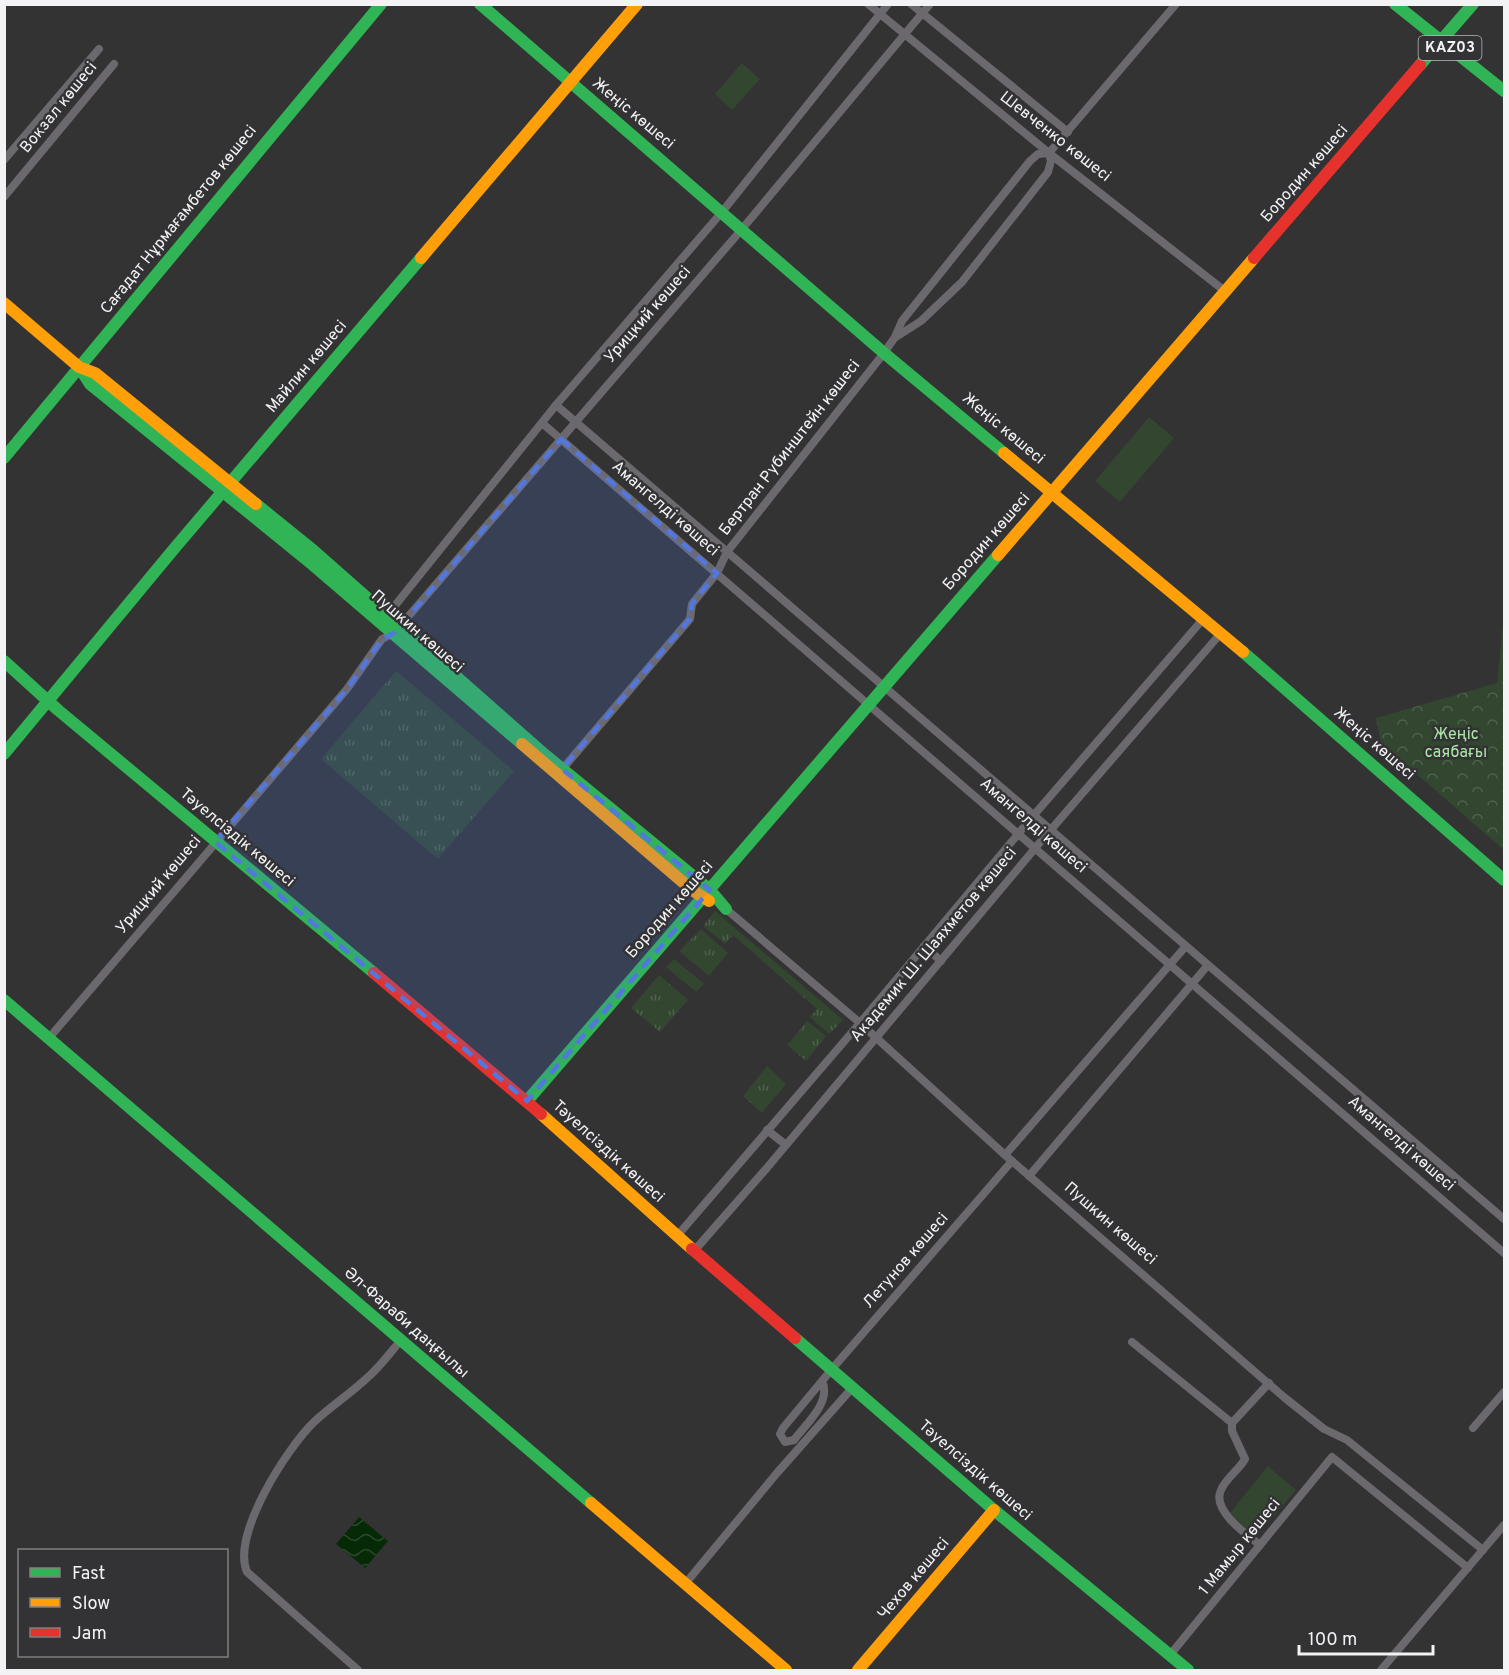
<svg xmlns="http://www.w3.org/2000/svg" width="1509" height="1675" font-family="Overpass,sans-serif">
<defs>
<pattern id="grass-tufts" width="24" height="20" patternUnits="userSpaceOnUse" patternTransform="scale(1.5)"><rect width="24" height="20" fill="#324630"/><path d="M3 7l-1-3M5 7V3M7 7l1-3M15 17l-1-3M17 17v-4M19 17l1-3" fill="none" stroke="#50614f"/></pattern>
<pattern id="park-crowns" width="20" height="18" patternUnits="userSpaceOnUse" patternTransform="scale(1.5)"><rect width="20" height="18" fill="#324630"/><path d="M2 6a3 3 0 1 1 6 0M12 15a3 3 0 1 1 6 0" fill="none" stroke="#50614f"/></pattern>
<pattern id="water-waves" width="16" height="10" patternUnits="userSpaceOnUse" patternTransform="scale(1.5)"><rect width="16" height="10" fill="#062a06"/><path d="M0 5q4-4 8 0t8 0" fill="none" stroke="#2b492b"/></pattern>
</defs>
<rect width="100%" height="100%" fill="#333"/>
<g fill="url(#grass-tufts)">
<polygon points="396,671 514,771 438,859 321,759"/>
<polygon points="715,911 843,1020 829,1034 810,1017 817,1009 733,935 725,944 703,926"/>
<polygon points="701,929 728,953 709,976 679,951"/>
<polygon points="674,959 704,984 696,992 666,967"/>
<polygon points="659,975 688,1000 660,1032 631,1008"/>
<polygon points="807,1021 826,1036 806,1061 787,1045"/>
<polygon points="767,1066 786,1084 762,1113 743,1096"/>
</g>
<polygon fill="url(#park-crowns)" points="1504,615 1504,850 1381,743 1376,718 1497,683"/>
<g fill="#324630">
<polygon points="742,63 760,79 732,110 715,94"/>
<polygon points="1149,417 1174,438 1120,502 1095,481"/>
<polygon points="1268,1466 1296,1490 1255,1538 1230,1513"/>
</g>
<polygon fill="url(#water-waves)" points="359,1517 388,1541 365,1568 336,1544"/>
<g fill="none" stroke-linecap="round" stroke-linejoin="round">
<g stroke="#6c696e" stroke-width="8">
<polyline points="868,4 1049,153 1226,292"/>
<polyline points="911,4 1068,132"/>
<polyline points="1049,153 1176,4"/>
<polyline points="4,160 99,49"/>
<polyline points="4,197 114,64"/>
<polyline points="896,337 921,321 962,282 1048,172 1051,161 1049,153"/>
<polyline points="556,405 1504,1219"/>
<polyline points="542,423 1504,1253"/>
<polyline points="385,618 556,405 722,212 888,4"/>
<polyline points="559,773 690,619 692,604 717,573 727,552 884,353 895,337 902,321 1030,161 1038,154 1049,153"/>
<polyline points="726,909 860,1023 1005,1155 1285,1398 1324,1429 1347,1440 1483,1550"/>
<polyline points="924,946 941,961"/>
<polyline points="49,1038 347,689 382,639 394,633 742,229 930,4"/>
<polyline points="767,1130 786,1145"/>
<polyline points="1005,1155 1186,946"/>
<polyline points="1029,1176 1208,965"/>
<polyline points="677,1236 860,1023 1034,815 1204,618"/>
<polyline points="694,1251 766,1169 1042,840 1221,633"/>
<polyline points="1132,1342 1232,1423 1269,1383"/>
<path d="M 822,1381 C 832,1402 806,1424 794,1440 L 785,1442 L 780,1434 L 783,1428 L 832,1369 L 1012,1161"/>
<path d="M 1232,1423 L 1232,1431 L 1245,1459 C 1239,1470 1226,1478 1221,1490 C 1211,1510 1247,1535 1260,1545"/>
<polyline points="1473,1428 1504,1392"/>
<polyline points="685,1584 777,1473 853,1387"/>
<polyline points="1170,1655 1332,1457 1468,1568"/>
<path d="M 358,1670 L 247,1572 C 231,1535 287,1448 314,1422 C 331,1406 350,1394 367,1378 C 380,1367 390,1353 401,1340"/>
<polyline points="1381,1670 1504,1525"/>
</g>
<g stroke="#30b455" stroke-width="12">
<polyline points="480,4 884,353 1004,453"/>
<polyline points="1395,4 1504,91"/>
<polyline points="1420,65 1473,4"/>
<polyline points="79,367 90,384 307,560 522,744"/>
<polyline points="4,458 381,4"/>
<polyline points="256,504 314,551 544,754 710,890 726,909"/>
<polyline points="1243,652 1504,880"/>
<polyline points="4,661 58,710 374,973"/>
<polyline points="4,754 173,550 421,258"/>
<polyline points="4,1000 591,1503"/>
<polyline points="527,1101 998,555"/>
<polyline points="795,1338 994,1510 1188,1670"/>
</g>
<g stroke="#ff9f0a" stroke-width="12">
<polyline points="421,258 637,4"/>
<polyline points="4,303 79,367 95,373 256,504"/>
<polyline points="1004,453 1243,652"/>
<polyline points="998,555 1254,258"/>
<polyline points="522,744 692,890 709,901"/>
<polyline points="541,1114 692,1249"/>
<polyline points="591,1503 786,1670"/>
<polyline points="858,1670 994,1510"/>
</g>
<g stroke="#e5322d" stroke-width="12">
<polyline points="1254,258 1420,65"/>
<polyline points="374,973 541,1114"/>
<polyline points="692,1249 795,1338"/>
</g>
</g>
<path fill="#5277df" fill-opacity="0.2" stroke="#5277df" stroke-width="4.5" stroke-dasharray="12 8" stroke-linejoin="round" d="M 561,439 L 717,573 L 692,604 L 690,619 L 562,769 L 710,890 L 527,1101 L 215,842 L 347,689 L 382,639 L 394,633 Z"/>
<g text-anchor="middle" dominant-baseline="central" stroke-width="5" stroke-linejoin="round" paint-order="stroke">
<rect fill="#333234" stroke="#b9b8ba" stroke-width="1.5" x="1418.5" y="36" width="63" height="24" rx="4.5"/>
<g font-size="15" font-weight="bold" fill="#f3f2f4">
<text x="1450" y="48">KАZ03</text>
</g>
<g font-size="16" fill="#f3f2f4" stroke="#333234">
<text transform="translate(59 108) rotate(-51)">Вокзал көшесі</text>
<text transform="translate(633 114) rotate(40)">Жеңіс көшесі</text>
<text transform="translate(1055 137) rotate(38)">Шевченко көшесі</text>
<text transform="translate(1305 174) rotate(-49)">Бородин көшесі</text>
<text transform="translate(179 220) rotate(-51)">Сағадат Нұрмағамбетов көшесі</text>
<text transform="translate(648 315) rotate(-49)">Урицкий көшесі</text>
<text transform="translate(307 367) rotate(-50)">Майлин көшесі</text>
<text transform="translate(1003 429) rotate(40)">Жеңіс көшесі</text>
<text transform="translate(790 448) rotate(-52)">Бертран Рубинштейн көшесі</text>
<text transform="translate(665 509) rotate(41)">Амангелді көшесі</text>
<text transform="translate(987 542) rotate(-49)">Бородин көшесі</text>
<text transform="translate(417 632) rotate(41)">Пушкин көшесі</text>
<text transform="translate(1374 744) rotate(41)">Жеңіс көшесі</text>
<text transform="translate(1033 826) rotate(41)">Амангелді көшесі</text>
<text transform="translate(237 838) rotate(40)">Тәуелсіздік көшесі</text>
<text transform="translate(159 885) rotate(-50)">Урицкий көшесі</text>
<text transform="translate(670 910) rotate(-49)">Бородин көшесі</text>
<text transform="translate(934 945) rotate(-50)">Академик Ш. Шаяхметов көшесі</text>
<text transform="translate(1401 1144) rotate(41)">Амангелді көшесі</text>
<text transform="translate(608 1152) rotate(42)">Тәуелсіздік көшесі</text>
<text transform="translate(1110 1224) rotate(41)">Пушкин көшесі</text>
<text transform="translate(906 1261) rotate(-49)">Летунов көшесі</text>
<text transform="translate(406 1323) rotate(41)">Әл-Фараби даңғылы</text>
<text transform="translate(975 1471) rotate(41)">Тәуелсіздік көшесі</text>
<text transform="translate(1240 1547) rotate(-51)">1 Мамыр көшесі</text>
<text transform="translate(914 1579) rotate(-50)">Чехов көшесі</text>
</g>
<g font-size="16" fill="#abe8a5" stroke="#333234">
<text x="1456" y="735">Жеңіс<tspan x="1456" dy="18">саябағы</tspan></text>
</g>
</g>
<rect width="1509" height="1675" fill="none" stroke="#f3f2f4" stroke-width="12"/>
<rect x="18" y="1549" width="210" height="108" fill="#333234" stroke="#807f81" stroke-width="1.5"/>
<rect x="30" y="1568" width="30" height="9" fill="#30b455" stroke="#807f81" stroke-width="1.5"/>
<text x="72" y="1579" font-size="18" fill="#f3f2f4">Fast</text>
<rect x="30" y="1598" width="30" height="9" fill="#ff9f0a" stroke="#807f81" stroke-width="1.5"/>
<text x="72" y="1609" font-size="18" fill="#f3f2f4">Slow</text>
<rect x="30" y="1628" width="30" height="9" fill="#e5322d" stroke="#807f81" stroke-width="1.5"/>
<text x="72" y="1639" font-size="18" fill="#f3f2f4">Jam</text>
<path d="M1299 1645v9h134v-9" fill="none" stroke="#f3f2f4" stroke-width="3"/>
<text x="1308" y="1645" font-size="18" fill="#f3f2f4" stroke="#333234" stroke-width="4.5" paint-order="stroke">100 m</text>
</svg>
